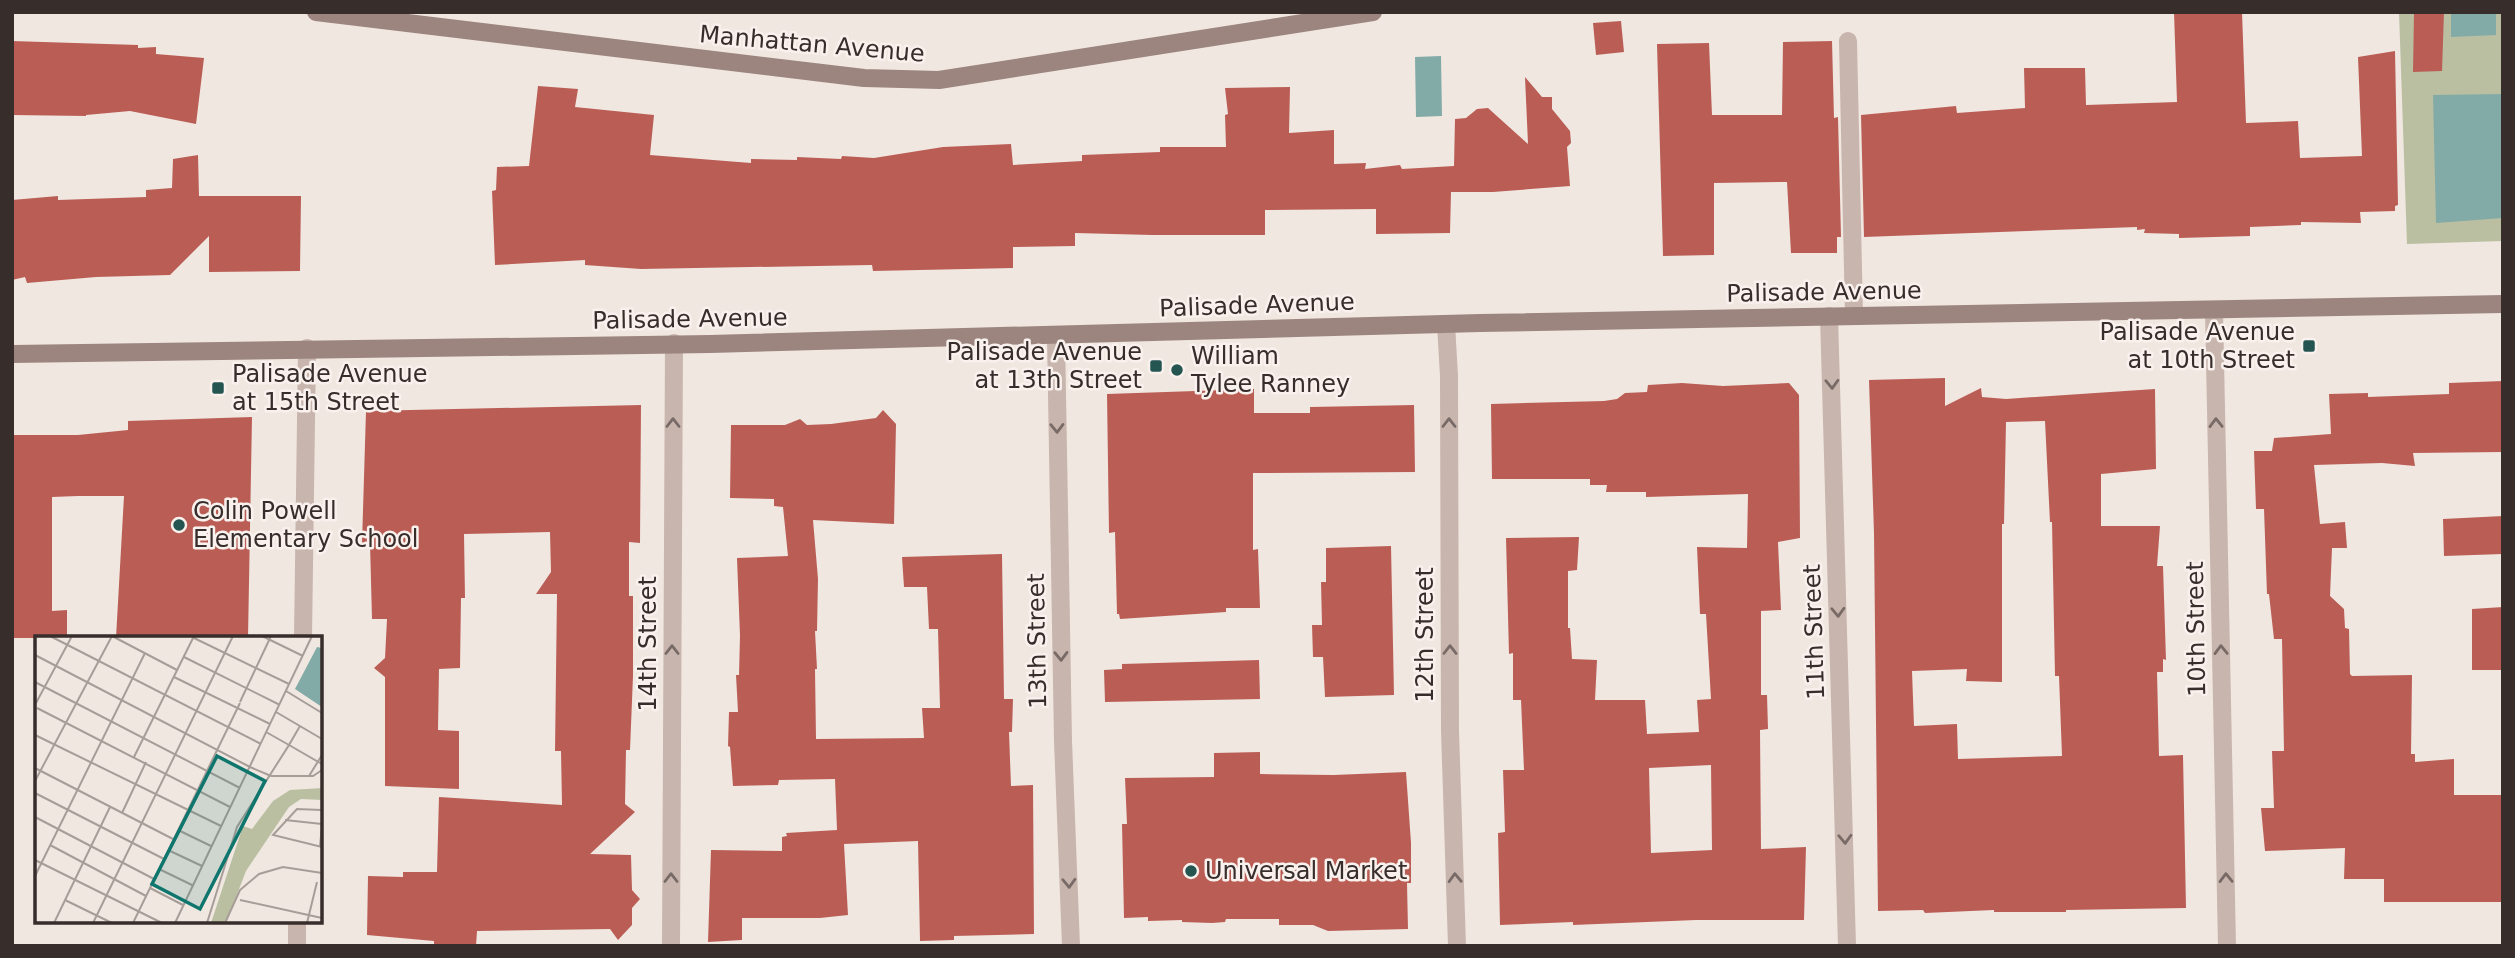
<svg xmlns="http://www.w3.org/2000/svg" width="2515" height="958" font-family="'DejaVu Sans',sans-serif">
<rect width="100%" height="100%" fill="#f1e7e1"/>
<polygon fill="#babfa2" points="2399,12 2503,12 2503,241 2407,244"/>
<g fill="#82aba7">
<polygon points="2451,12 2496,12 2496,35 2451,37"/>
<polygon points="1441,56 1442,116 1416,117 1415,57"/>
<polygon points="2503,94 2503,218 2436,223 2433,95"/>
</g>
<g fill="#ba5e55" fill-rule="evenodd">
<polygon points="2174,12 2242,12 2246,123 2298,121 2300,158 2362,156 2358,57 2395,51 2398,205 2395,206 2395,211 2360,212 2361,223 2301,222 2301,225 2250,227 2250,236 2179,238 2179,234 2144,233 2145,229 2137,230 2137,227 1864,237 1861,115 1956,106 1957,113 2025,108 2024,68 2085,68 2086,105 2177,102"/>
<polygon points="2414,12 2444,12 2442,71 2413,72"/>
<polygon points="1621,21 1624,52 1596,55 1593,23"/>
<polygon points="12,41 138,45 138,48 156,47 156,54 204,58 196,124 130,111 86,115 86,116 12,115"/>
<polygon points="1832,41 1834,118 1838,117 1841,237 1837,237 1837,253 1791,253 1787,182 1714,183 1714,255 1663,256 1657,44 1709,43 1712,115 1782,115 1783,42"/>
<polygon points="1525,77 1542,97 1552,97 1552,109 1570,131 1571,143 1567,147 1570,186 1493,192 1451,192 1450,233 1376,234 1376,209 1265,210 1265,235 1152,235 1075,233 1075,246 1013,247 1013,268 873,271 872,265 641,269 585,265 585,260 495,265 492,191 496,190 497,167 529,166 538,86 578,89 575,107 654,115 650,155 751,163 751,159 797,160 797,157 841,159 842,156 874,158 943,147 1011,144 1013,165 1082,161 1082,155 1160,152 1160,147 1226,147 1225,115 1228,114 1225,88 1290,87 1289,133 1334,130 1334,164 1366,163 1365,169 1400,165 1402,169 1454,166 1455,119 1466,118 1477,109 1488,108 1528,144"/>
<polygon points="198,155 199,196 301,196 300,271 209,272 209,236 170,275 96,277 27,283 25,277 12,280 12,200 58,196 58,200 146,197 146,190 172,188 173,159"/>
<path d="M 1945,378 L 1945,406 L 1981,388 L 1982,397 L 2006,399 L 2155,389 L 2156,469 L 2101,474 L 2101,526 L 2160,526 L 2157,566 L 2163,566 L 2166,660 L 2163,659 L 2163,672 L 2157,672 L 2159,756 L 2183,755 L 2186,908 L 2066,910 L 2066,912 L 1994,912 L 1994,910 L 1925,913 L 1923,910 L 1878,911 L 1874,533 L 1869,380 ZM 2045,421 L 2050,522 L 2052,522 L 2055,676 L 2059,676 L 2062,756 L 1958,759 L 1957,724 L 1914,726 L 1912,671 L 1967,669 L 1966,681 L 2002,682 L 2002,524 L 2004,524 L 2006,422 Z"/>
<polygon points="2503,381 2503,452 2413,453 2415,466 2382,463 2314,465 2320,524 2345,522 2347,548 2332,548 2330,596 2344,609 2345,628 2349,629 2350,674 2352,676 2412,675 2411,754 2415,754 2415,762 2454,759 2454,795 2503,795 2503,902 2384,902 2384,879 2344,879 2345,848 2265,851 2261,808 2274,808 2272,751 2284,751 2282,639 2274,639 2269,594 2267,594 2264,509 2256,509 2254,451 2272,451 2274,438 2331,434 2329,394 2368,393 2368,397 2449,394 2449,383"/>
<path d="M 1682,383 L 1723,386 L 1789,383 L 1799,395 L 1800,538 L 1778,542 L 1781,610 L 1761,611 L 1761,695 L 1767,695 L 1768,729 L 1760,730 L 1761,849 L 1806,847 L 1804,920 L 1696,920 L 1573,925 L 1573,922 L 1500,925 L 1498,833 L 1505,832 L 1503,770 L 1524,770 L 1521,700 L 1513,700 L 1513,653 L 1509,654 L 1506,538 L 1579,537 L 1577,570 L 1568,571 L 1568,628 L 1570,628 L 1572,659 L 1597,660 L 1595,700 L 1645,700 L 1647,734 L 1699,732 L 1697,700 L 1711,699 L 1706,614 L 1700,614 L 1697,547 L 1747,548 L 1748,494 L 1646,497 L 1646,492 L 1606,492 L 1607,485 L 1590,485 L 1590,479 L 1492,479 L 1491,404 L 1604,401 L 1617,399 L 1625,393 L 1647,392 L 1648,385 ZM 1711,765 L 1712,850 L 1651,853 L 1649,768 Z"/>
<polygon points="1254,389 1254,413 1310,413 1310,407 1414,405 1415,472 1253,473 1253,550 1258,549 1260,608 1226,608 1226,612 1120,619 1119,614 1117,614 1115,532 1109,533 1107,394"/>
<polygon points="641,405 640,543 629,542 629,596 633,596 633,676 630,750 626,750 625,804 635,812 590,854 631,855 632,890 640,899 632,908 632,925 618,940 610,929 477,931 476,946 434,946 434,941 367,935 368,876 403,877 403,872 437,872 439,797 562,805 561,751 555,751 557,594 536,594 551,572 550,532 464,534 465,598 461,598 460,668 439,669 438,730 459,731 459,789 385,786 385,677 374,668 385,658 387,619 372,619 370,543 362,543 366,411"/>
<polygon points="883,410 896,424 894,524 813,520 818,579 817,631 815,631 817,669 815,669 816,739 924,738 922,708 940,708 938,629 929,629 927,587 904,587 902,557 1002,554 1004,699 1013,699 1012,732 1009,732 1011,786 1033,785 1034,934 954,936 954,940 920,941 918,841 844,844 848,915 820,918 742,918 742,940 708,942 711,850 782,851 782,837 787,836 786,833 837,830 835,779 779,780 778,785 733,786 730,747 728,746 729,712 738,712 736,675 739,675 740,636 737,558 788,556 783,507 774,506 774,499 730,498 731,425 785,425 800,419 807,425 831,424 876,418"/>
<polygon points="252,417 248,638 116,638 124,496 78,496 52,497 52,611 67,610 67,638 12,638 12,435 78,435 128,430 128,421"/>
<polygon points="2503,516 2503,554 2444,556 2443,519"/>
<polygon points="1391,546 1394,695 1325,697 1323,657 1313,657 1312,625 1322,625 1321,582 1326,582 1326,548"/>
<polygon points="2503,607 2503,670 2472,670 2472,609"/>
<polygon points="1259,660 1260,699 1105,702 1104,670 1122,669 1122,664"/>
<polygon points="1260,752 1260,774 1334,775 1406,772 1411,843 1411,883 1407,883 1408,929 1328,931 1313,925 1279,925 1279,919 1226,919 1225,922 1212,923 1182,922 1182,920 1148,921 1148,917 1124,918 1122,824 1127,824 1125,778 1214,777 1214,753"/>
</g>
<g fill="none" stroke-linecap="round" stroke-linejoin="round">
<g stroke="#c8b5ad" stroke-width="18">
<polyline points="1848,41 1854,316"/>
<polyline points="2214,311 2227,946"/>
<polyline points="1829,316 1847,946"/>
<polyline points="1446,324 1449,376 1450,731 1457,946"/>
<polyline points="1056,336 1063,741 1071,946"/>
<polyline points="671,946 674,343"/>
</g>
<g stroke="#c8b5ad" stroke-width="18">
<polyline points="303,638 307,348"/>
<polyline points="297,946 297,921"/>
</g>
<g stroke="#9c857f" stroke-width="18">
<polyline points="316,12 864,78 939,80 1373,12"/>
<polyline points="12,354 710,344 1480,323 2503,304"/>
</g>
</g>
<defs><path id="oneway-chevron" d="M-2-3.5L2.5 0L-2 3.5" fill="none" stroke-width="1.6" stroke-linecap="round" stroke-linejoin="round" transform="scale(1.75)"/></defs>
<g stroke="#786a66">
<use href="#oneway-chevron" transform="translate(1832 384) rotate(88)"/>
<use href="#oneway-chevron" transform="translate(673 423) rotate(-90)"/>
<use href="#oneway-chevron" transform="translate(1449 423) rotate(-90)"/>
<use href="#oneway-chevron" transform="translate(2216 423) rotate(-91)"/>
<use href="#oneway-chevron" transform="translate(1057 428) rotate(89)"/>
<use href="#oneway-chevron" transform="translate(1838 612) rotate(88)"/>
<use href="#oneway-chevron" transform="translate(672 650) rotate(-90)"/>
<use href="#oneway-chevron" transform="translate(1450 650) rotate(-90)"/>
<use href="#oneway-chevron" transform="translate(2221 650) rotate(-91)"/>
<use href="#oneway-chevron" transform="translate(1061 656) rotate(89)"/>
<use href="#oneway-chevron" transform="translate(1845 839) rotate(88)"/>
<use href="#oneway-chevron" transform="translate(671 878) rotate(-90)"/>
<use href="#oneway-chevron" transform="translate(1455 878) rotate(-92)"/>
<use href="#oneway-chevron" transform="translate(2226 878) rotate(-91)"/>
<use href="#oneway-chevron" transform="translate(1069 883) rotate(88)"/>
</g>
<g fill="#245551" stroke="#f9f1ed" stroke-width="2.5">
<rect x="2302" y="339" width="14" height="14" rx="3.5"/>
<rect x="1149" y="359" width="14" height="14" rx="3.5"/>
<circle cx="1177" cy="370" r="7"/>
<rect x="211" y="381" width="14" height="14" rx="3.5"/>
<circle cx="179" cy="525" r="7"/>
<circle cx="1191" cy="871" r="7"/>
</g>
<g text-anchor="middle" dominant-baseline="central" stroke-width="5" stroke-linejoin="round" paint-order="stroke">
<g font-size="24" fill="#372d2b" stroke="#f9f1ed">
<text transform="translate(812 44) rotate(5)">Manhattan Avenue</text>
<text transform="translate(1824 292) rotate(-1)">Palisade Avenue</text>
<text transform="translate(1257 305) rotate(-2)">Palisade Avenue</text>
<text transform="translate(690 319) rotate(-1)">Palisade Avenue</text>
<text transform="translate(2196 629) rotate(-91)">10th Street</text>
<text transform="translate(1814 632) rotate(-92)">11th Street</text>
<text transform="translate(1425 635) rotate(-90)">12th Street</text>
<text transform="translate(1037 641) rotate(-91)">13th Street</text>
<text transform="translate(648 644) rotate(-90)">14th Street</text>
</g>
<g font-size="24" fill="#372d2b" stroke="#f9f1ed" text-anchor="start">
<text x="2295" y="332" text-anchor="end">Palisade Avenue<tspan x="2295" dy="28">at 10th Street</tspan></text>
<text x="1142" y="352" text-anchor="end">Palisade Avenue<tspan x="1142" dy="28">at 13th Street</tspan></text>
<text x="1191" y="356">William<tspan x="1191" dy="28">Tylee Ranney</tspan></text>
<text x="232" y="374">Palisade Avenue<tspan x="232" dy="28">at 15th Street</tspan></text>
<text x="193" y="511">Colin Powell<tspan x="193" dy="28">Elementary School</tspan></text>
<text x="1205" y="871">Universal Market</text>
</g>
</g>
<g transform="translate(35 636)">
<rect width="287" height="287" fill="#f1e7e1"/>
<path d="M 287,152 L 287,164 L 266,163 L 254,171 L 211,235 L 191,287 L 176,287 L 208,190 L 217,193 L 238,165 L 255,154 Z" fill="#babfa2"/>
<path d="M 282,11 L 287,12 L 287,71 L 260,53 Z" fill="#82aba7"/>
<path fill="none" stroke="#a79d98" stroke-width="2" d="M 15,0 L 226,108M 77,0 L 142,34M 227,0 L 268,20M 159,2 L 254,48M 0,19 L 215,131M 149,21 L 245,69M 139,41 L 235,88M 0,46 L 205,152M 0,53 L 0,86M 251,55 L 287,77M 205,66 L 236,0M 1,67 L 37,0M 2,72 L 195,171M 241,76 L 287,103M 265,90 L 254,109 L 287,128M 0,99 L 186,190M 99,121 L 159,0M 215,131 L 236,140M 0,132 L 138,203M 236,140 L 278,140 L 287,134M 274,140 L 287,119M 0,145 L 77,0M 0,157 L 129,223M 287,174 L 262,173 L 238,199 L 287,211M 87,177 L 111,126M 0,181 L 119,243M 250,184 L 287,188M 143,194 L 176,210M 15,209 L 111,260M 285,211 L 287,188M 133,214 L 167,230M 0,224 L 127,287M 124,233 L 157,249M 0,240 L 110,17M 115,252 L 148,269M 30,264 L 77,287M 205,264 L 287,282M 19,287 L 75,171M 58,287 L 198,0M 98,287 L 205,67M 140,287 L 277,0M 172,287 L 202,191 L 254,109 L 231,96M 190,287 L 205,254 L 224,238 L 248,231 L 287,237M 272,287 L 282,246"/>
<path fill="#0f766e" fill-opacity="0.15" stroke="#0f766e" stroke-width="3.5" d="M 182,120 L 230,145 L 165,273 L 117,248 Z"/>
<rect width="287" height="287" fill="none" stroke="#372d2b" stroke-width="3.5"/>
</g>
<rect width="2515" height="958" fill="none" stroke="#372d2b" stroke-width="28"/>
</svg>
